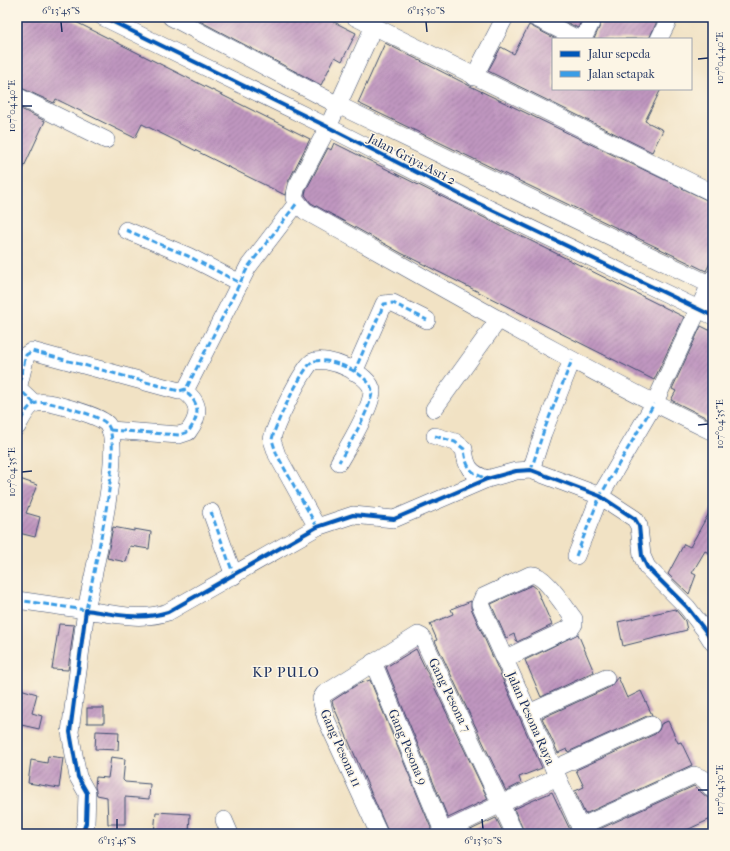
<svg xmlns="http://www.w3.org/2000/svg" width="730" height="851" font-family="'IM FELL French Canon',serif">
<defs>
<pattern id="building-hatch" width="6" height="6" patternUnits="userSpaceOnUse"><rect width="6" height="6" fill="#c096c0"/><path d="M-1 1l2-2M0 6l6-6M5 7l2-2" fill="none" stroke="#9b7b9f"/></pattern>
</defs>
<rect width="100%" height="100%" fill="#fcf5e5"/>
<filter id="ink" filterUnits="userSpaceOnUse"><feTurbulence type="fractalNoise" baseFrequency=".025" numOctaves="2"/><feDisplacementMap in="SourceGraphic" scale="8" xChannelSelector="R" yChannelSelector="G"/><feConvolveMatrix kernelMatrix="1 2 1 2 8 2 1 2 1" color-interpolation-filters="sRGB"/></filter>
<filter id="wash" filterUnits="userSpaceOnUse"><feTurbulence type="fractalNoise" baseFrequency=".012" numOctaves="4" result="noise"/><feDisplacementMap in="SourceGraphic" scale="16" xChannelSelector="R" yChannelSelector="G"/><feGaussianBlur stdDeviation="0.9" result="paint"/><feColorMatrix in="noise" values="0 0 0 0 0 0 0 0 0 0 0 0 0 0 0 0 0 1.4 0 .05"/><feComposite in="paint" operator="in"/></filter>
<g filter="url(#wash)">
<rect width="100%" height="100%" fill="#f1e2c4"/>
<g id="blocks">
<g fill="url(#building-hatch)">
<polygon points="17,17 66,17 310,139 288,182 285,195 142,124 135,138 56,99 54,103 17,86"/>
<polygon points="192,17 324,17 356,33 342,61 335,57 321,85"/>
<polygon points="556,17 583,17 578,28"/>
<polygon points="604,17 659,17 649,39 594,39"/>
<polygon points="529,25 556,39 553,39 553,89 661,89 645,121 663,130 652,152 488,71 501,47 514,54"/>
<polygon points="385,43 470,86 713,203 713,257 706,271 358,103"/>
<polygon points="17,107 45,121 17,182"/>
<polygon points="334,143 684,317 654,380 401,253 311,203 305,195 306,190 328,148 331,150"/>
<polygon points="701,326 713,332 713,421 671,400 676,391 672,389"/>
<polygon points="17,478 37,485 26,513 40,517 35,537 19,533 17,535"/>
<polygon points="713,506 713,555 705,551 692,573 696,575 689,594 668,574 684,544 690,547"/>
<polygon points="113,527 134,531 134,529 151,532 149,549 130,546 126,562 107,558"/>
<polygon points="532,585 536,588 552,625 517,642 514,634 506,638 491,604"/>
<polygon points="471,601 471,608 542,768 519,777 521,783 506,791 435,641 437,640 430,624 453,614 451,609"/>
<polygon points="675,609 685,621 687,630 623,646 618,622"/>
<polygon points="59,624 74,625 68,670 52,669"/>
<polygon points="578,634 594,672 541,697 525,660"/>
<polygon points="416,649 488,799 448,818 386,667"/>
<polygon points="618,677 627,698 641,691 652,715 647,716 568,752 567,749 558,753 542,718 610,687"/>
<polygon points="370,680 431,828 430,832 424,834 389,834 333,705 332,701 358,684"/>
<polygon points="17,688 37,694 32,713 42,716 39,729 17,724"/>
<rect x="87" y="708" width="17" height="15"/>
<polygon points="668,721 678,743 681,742 692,765 585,814 575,791 584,787 576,770 655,734 659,730 661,724"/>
<polygon points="96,731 119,732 118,750 95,749"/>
<polygon points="48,756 63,758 59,788 28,783 31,760 47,763"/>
<polygon points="111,757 125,759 123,780 125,782 150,784 149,799 125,797 125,824 108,824 107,797 97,795 95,787 96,777 108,778"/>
<polygon points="694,786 709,799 713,808 713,818 678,834 593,834 593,832"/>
<polygon points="552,792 572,834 525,834 514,809"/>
<polygon points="156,812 190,814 189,834 154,834"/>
<polygon points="496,818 504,834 462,834"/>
</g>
</g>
</g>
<g filter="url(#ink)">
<use href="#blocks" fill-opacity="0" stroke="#3b4a6d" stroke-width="1"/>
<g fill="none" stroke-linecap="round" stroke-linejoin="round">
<g stroke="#3b4a6d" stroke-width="18">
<g id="minor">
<polyline points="103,17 328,127 469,199 713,316"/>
<polyline points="171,17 338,105 713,286"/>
<polyline points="355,17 713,193"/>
<polyline points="534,17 578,39"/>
<path d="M 374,26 L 328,127 L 297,186 L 294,198 L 305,211 C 440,286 574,365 713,432"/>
<polyline points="583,39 594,17"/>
<polyline points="659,39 670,17"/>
<polyline points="474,77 505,17"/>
<polyline points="17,96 106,140"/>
<polyline points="126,230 188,256 240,283"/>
<polyline points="354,372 384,304 393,303 427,320"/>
<polyline points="34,403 19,389 19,385 26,355 32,351 179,391 186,389 248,267 297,203"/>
<polyline points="434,409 499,319"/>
<path d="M 17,427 C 29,405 31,398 58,405 C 69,408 100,416 107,424 C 125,445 92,578 86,610 L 17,600"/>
<path d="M 110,430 L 179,435 L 188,432 C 200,416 201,403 184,391"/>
<path d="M 435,436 L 455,442 L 464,449 C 466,467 470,473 487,479"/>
<polyline points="531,470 543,433 572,360"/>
<polyline points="211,512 234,576"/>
<path d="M 317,527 L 277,455 L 272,440 C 273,428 303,368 312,362 C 326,355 371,374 372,391 C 372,407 348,447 339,462"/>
<polyline points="576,556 600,496 654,404 713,278"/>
<path d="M 504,659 L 572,627 L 574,624 L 574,619 C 565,608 544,572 530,575 L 483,597 L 480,604 L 583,834"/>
<polyline points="373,662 444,834"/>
<polyline points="529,713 606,678"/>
<polyline points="554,769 651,725"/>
<polyline points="224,820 230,834"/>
<polyline points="580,827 694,775 704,779 713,790"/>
<path d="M 82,834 L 86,823 L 87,793 L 78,777 L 70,732 L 86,610 C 114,614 141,621 168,612 L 317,527 L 353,515 L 394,519 L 487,479 L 516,471 L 531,470 L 600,496 L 635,519 L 639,526 L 642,556 L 647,567 L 687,607 L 704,629 L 713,643"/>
<polyline points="379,834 326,719 321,699 324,694 418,635 422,637 515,834"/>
<polyline points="439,834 557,777"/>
</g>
</g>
<use href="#minor" stroke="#fff" stroke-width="17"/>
<g stroke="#3b9de6" stroke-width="3" stroke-dasharray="6 3" stroke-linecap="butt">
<polyline points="126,230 188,256 240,283"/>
<polyline points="354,372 384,304 393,303 427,320"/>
<polyline points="34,403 19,389 19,385 26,355 32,351 179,391 186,389 248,267 297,203"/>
<path d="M 17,427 C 29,405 31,398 58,405 C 69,408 100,416 107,424 C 125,445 92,578 86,610 L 17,600"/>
<path d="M 110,430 L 179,435 L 188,432 C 200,416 201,403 184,391"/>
<path d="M 435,436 L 455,442 L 464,449 C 466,467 470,473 487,479"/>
<polyline points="531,470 543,433 572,360"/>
<polyline points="211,512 234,576"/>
<path d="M 317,527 L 277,455 L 272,440 C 273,428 303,368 312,362 C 326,355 371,374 372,391 C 372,407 348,447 339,462"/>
<polyline points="576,556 600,496 654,404"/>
</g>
<g stroke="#fcf5e5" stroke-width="6">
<g id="cycleway">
<polyline points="103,17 328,127 469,199 713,316"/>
<path d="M 82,834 L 86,823 L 87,793 L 78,777 L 70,732 L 86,610 C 114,614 141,621 168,612 L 317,527 L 353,515 L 394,519 L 487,479 L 516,471 L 531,470 L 600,496 L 635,519 L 639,526 L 642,556 L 647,567 L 687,607 L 704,629 L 713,643"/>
</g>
</g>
<use href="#cycleway" stroke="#0057b8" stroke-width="4"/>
</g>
</g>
<path fill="none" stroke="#1b2f5e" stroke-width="1.5" d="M 61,22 L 62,32M 426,22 L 427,32M 698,59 L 708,58M 22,106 L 32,106M 698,425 L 708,424M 22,472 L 32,471M 698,790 L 708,790M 117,819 L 117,829M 482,819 L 483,829"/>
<g text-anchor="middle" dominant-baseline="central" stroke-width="3" stroke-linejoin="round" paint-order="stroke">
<g font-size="13" fill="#1b2f5e" stroke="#fcf5e5">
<text transform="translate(412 159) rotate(27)">Jalan Griya Asri 2</text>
<text transform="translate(450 695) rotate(64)">Gang Pesona 7</text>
<text transform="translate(531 718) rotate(66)">Jalan Pesona Raya</text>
<text transform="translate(408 747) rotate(67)">Gang Pesona 9</text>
<text transform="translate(341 748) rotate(66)">Gang Pesona 11</text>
</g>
<g font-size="14" letter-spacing="1" fill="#1b2f5e" stroke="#fcf5e5">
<text x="286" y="672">KP PULO</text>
</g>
</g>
<rect width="730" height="851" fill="none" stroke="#fcf5e5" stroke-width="44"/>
<rect x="552" y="38" width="140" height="52" fill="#fcf5e5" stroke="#a2a6af"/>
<rect x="560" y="51" width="20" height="6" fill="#0057b8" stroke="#a2a6af"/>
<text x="588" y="58" font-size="12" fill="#1b2f5e">Jalur sepeda</text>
<rect x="560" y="71" width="20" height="6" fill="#3b9de6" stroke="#a2a6af"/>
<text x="588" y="78" font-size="12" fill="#1b2f5e">Jalan setapak</text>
<rect x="22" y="22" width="686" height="807" fill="none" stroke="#1b2f5e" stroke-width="1.5"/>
<g font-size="10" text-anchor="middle" fill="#1b2f5e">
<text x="61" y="14">6°13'45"S</text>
<text x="426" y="14">6°13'50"S</text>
<text transform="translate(719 58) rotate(-90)" y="4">107°04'40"E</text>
<text transform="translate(11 106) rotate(-90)" y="4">107°04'40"E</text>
<text transform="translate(719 424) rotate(-90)" y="4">107°04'35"E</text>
<text transform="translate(11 472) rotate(-90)" y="4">107°04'35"E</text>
<text transform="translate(719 790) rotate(-90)" y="4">107°04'30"E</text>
<text x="117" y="844">6°13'45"S</text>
<text x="483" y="844">6°13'50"S</text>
</g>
</svg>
